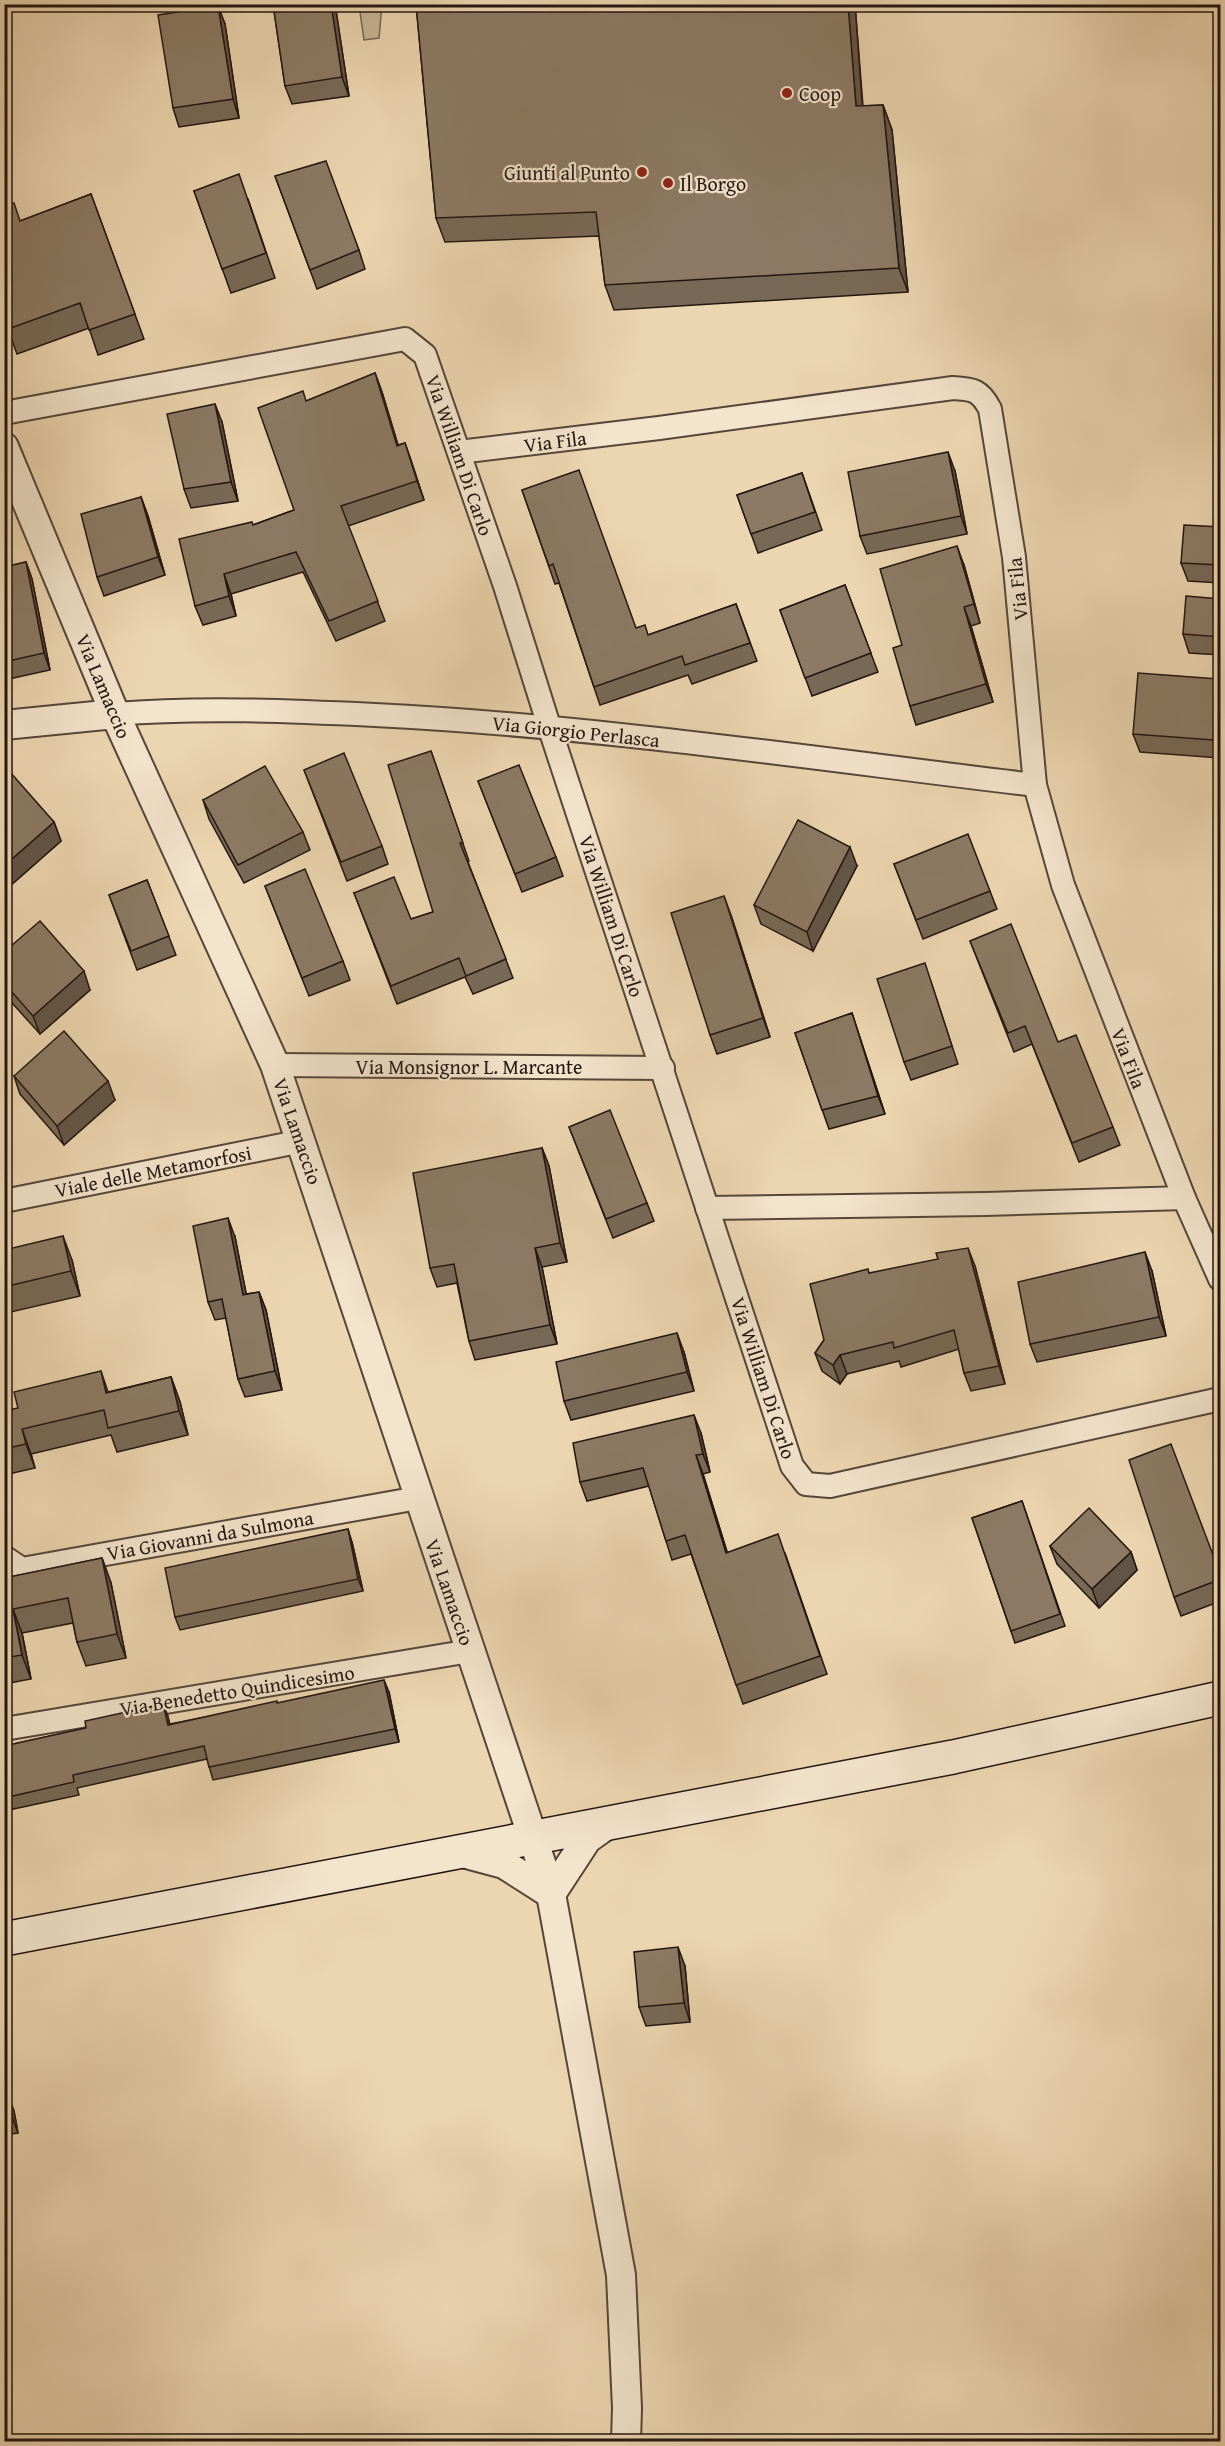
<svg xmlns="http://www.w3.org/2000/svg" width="1225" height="2446" font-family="'Gentium Book Plus',serif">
<rect width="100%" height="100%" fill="#ecd6b1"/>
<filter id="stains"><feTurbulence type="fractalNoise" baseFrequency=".00333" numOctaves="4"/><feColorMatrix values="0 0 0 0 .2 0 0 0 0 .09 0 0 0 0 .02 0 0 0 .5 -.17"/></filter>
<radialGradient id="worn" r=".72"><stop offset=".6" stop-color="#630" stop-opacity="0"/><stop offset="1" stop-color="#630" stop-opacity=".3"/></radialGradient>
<polygon fill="#cab596" stroke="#766654" stroke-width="1.5" points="359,5 382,5 379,38 364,40"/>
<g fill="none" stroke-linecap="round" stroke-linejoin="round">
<g stroke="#554639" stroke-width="26">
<g id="minor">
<polyline points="4,413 405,339 425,355 505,586 549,726 792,1466 806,1484 830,1486 1220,1399"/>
<path d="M 459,452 L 659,428 L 953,388 C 973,389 980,390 990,409 L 1014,557 L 1035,785 L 1063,885 L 1184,1198 L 1220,1279"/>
<path d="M 115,714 C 201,707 288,711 375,715 C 596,726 816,759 1035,785"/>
<polyline points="275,1065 663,1068"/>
<polyline points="4,1201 302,1141"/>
<polyline points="707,1208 986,1204 1184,1198"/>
<polyline points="4,1557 22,1569 418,1498"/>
<polyline points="4,1729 470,1651"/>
</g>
</g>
<g stroke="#554639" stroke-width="32">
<g id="tertiary">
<polyline points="4,447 115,714 275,1065 533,1838 551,1894 621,2275 627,2408 626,2442"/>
<polyline points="4,725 115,714"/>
<polyline points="459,1852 504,1864 551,1894"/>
<polyline points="551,1894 587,1839 611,1822"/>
</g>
</g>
<g stroke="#231611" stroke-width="36">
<polyline id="secondary" points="4,1939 953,1757 1220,1698"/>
</g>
<use href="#minor" stroke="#f3e4cc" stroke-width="22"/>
<use href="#tertiary" stroke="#f3e4cc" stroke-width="28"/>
<use href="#secondary" stroke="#f3e4cc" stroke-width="33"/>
</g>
<g fill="#786956" stroke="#231611" stroke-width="1.5">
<polygon points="273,4 335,4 349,96 292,104 285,86"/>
<polygon points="416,4 855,4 863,106 883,105 892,130 908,292 614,310 605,285 599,236 445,242 436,218"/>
<polygon points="218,6 225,24 239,118 179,127 173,108"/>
<polygon points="275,176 359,250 365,269 317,289"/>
<polygon points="194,191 248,199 275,278 231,293"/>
<polygon points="91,194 144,339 98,355 89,328 17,354 4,319 20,221"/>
<polygon points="375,373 382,392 398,445 405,443 424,500 348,526 385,621 336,641 303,572 231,594 236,616 203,625 195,606 253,525 294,510 306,401"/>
<polygon points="222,422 238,501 191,508 184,489"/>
<polygon points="955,471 967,534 867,554 860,536"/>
<polygon points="802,473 822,530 758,553 737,495"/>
<polygon points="522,490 636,628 648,635 736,604 757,661 692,684 688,675 600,705 559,583 555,584"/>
<polygon points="141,497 148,516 165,575 104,596 97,577"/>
<polygon points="1221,527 1221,583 1188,581 1181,563"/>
<polygon points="26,562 32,579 50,670 4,680 4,567"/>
<polygon points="964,565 980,623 971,626 993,702 916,725 910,706 902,645"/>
<polygon points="845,585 878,672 812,696 780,610"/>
<polygon points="1221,599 1221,655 1189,653 1183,634"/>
<polygon points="1218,679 1221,687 1220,758 1140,752 1133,734"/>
<polygon points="431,751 469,861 468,862 513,978 473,994 465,977 397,1004 354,893 411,919 433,912"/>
<polygon points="304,770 382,846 388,864 347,881"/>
<polygon points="4,777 54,822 61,841 10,886 4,879"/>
<polygon points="478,781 556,857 563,876 522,892"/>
<polygon points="203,800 303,832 310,850 244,883 209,819"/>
<polygon points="894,864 990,891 997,909 923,939"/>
<polygon points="857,866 813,951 761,924 754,905"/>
<polygon points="147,880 176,955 137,970 109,895"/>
<polygon points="265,886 343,961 350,980 309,996"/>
<polygon points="731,915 770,1037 717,1054 710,1035"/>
<polygon points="970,941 1058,1042 1113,1127 1120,1145 1079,1162 1032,1044 1014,1052"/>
<polygon points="4,952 90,990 40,1034 4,994"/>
<polygon points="931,982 958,1064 911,1080 904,1062"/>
<polygon points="852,1013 885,1114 829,1129 795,1033"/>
<polygon points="14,1076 115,1100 64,1145 20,1094"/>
<polygon points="569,1127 647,1203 654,1221 613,1238"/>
<polygon points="542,1148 549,1166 567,1262 542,1267 557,1344 475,1360 469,1341 457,1283 437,1287 430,1268"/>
<polygon points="235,1237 246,1294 259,1292 266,1310 282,1390 245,1397 238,1379 226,1318 215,1320 208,1302"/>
<polygon points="4,1250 72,1260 80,1296 6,1313 10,1329 4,1331"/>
<polygon points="975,1266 1005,1384 971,1391 964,1373 959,1349 901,1367 899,1361 847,1374 840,1384 822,1371 815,1353 869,1273"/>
<polygon points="1152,1271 1166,1336 1037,1362 1030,1344"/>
<polygon points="684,1352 694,1391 571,1420 564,1401"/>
<polygon points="171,1377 180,1402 188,1435 117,1452 111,1435 31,1454 35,1468 4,1475 4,1411 108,1392"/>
<polygon points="701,1433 710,1472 703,1474 727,1552 785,1553 827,1674 743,1704 691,1554 672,1560 666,1541 649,1486 587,1501 580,1482"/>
<polygon points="1022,1501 1065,1626 1015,1643 972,1518"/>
<polygon points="352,1542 363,1591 180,1630 175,1617"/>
<polygon points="1050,1546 1131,1552 1137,1570 1099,1608 1057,1564"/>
<polygon points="102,1558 111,1583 126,1658 86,1666 77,1642 73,1623 22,1633 31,1679 4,1684 4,1578"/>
<polygon points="1221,1576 1221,1601 1181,1616 1174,1597"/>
<polygon points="389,1692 399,1742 213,1780 207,1759 77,1788 79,1795 4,1811 4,1746 86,1728 163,1704 170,1724 277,1703"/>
<polygon points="685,1966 690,2022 646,2026 639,2007"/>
<polygon points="9,2098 14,2111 18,2133 4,2135 4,2099"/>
</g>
<g fill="#625546" stroke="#231611" stroke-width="1.5">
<polygon points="331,4 335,4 349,96 342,77"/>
<polygon points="848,4 855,4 864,130 856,106"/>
<polygon points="218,6 225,24 239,118 233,99"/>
<polygon points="883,105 892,130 908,292 899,268"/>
<polygon points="375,373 382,392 404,465 397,446"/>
<polygon points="215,404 222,422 238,501 231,482"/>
<polygon points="405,443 412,463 424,500 417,481"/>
<polygon points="948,452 955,471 967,534 961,516"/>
<polygon points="141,497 148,516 165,575 158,557"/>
<polygon points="957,546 964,565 980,623 974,604"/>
<polygon points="26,562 32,579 50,670 44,653"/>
<polygon points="224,574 231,594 236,616 229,596"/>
<polygon points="964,607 971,626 993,702 986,684"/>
<polygon points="1218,679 1221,687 1220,758 1213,740"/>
<polygon points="54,822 61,841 10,886 4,870 4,866"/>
<polygon points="850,847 857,866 813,951 807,932"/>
<polygon points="724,896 731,915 770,1037 763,1018"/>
<polygon points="84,971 90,990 40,1034 33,1016"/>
<polygon points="852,1013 858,1032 885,1114 878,1096"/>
<polygon points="108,1081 115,1100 64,1145 57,1126"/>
<polygon points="542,1148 549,1166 567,1262 560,1243"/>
<polygon points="228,1218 235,1237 250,1313 243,1295"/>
<polygon points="63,1236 72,1260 80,1296 71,1271"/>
<polygon points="535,1248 542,1267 557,1344 550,1325"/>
<polygon points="968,1248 975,1266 1005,1384 999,1366"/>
<polygon points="1145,1252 1152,1271 1166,1336 1159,1317"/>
<polygon points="259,1292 266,1310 282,1390 275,1371"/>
<polygon points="4,1309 6,1313 10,1329 4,1315"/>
<polygon points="677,1333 684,1352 694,1391 687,1372"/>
<polygon points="840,1355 847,1374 840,1384 833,1365"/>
<polygon points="101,1371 109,1395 106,1393"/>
<polygon points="171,1377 180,1402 188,1435 179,1411"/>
<polygon points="694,1415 701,1433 710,1472 703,1454"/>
<polygon points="22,1429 31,1454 35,1468 26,1444"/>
<polygon points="696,1455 703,1474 733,1571 726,1553"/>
<polygon points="348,1529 352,1542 363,1591 358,1579"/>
<polygon points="1131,1552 1137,1570 1099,1608 1092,1589"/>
<polygon points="102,1558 111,1583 126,1658 117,1634"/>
<polygon points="13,1609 22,1633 31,1679 22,1655"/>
<polygon points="384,1680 389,1692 399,1742 395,1729"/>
<polygon points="163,1704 168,1716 172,1737 168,1725"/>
<polygon points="678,1947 685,1966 690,2022 684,2003"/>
<polygon points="9,2098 14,2111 18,2133 13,2120"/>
</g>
<g fill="#8c7a64" stroke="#231611" stroke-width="1.5">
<polygon points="273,4 331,4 342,77 285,86"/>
<polygon points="416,4 848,4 856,106 883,105 899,268 605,285 596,212 436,218"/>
<polygon points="218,6 233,99 173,108 158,15"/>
<polygon points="326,161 359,250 310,270 275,176"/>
<polygon points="239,174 266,253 222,269 194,191"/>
<polygon points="91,194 135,314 89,330 80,303 8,329 4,319 4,206 14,203 20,221"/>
<polygon points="375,373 397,446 405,443 417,481 341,506 378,601 329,621 296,552 224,574 229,596 195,606 179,539 252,522 253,525 294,510 258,408 303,391 306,401"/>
<polygon points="215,404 231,482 184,489 167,414"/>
<polygon points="948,452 961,516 860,536 848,472"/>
<polygon points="579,470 636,628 645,625 648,635 736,604 750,643 685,665 682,656 594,687 553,564 549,566 522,490"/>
<polygon points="802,473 815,512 751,534 737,495"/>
<polygon points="141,497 158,557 97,577 81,514"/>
<polygon points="1184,525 1221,527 1221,565 1181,563"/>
<polygon points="957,546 974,604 964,607 986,684 910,706 893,648 902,645 880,569"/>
<polygon points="26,562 44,653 4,662 4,567"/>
<polygon points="845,585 871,653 805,678 780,610"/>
<polygon points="1186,596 1221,599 1221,637 1183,634"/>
<polygon points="1138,673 1218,679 1213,740 1133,734"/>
<polygon points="431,751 463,843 460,843 506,959 466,976 459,958 391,986 354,893 394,877 411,919 433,912 388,765"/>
<polygon points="344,753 382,846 341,862 304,770"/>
<polygon points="519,765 556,857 515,874 478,781"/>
<polygon points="265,766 303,832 238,865 203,800"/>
<polygon points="10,772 54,822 4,866 4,777"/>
<polygon points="798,820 850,847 807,932 754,905"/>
<polygon points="968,834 990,891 916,920 894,864"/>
<polygon points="305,869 343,961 302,978 265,886"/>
<polygon points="147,880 169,936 131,951 109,895"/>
<polygon points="724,896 763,1018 710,1035 671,913"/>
<polygon points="40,921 84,971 33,1016 4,983 4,952"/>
<polygon points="1011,924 1058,1042 1076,1035 1113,1127 1072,1143 1025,1026 1008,1033 970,941"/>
<polygon points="925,963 952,1046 904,1062 877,979"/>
<polygon points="852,1013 878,1096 822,1110 795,1033"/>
<polygon points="64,1031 108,1081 57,1126 14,1076"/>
<polygon points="610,1110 647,1203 606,1219 569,1127"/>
<polygon points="542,1148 560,1243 535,1248 550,1325 469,1341 454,1264 430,1268 413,1173"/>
<polygon points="228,1218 243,1295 259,1292 275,1371 238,1379 222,1299 208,1302 193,1226"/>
<polygon points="63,1236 71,1271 4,1287 4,1250"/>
<polygon points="968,1248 999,1366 964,1373 954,1330 894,1348 893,1342 840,1355 833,1365 815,1353 824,1340 810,1284 868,1269 869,1273 938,1259 936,1253"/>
<polygon points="1145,1252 1159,1317 1030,1344 1018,1282"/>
<polygon points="677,1333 687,1372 564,1401 556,1362"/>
<polygon points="101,1371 106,1393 171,1377 179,1411 108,1428 104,1410 22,1429 26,1444 4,1449 4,1411 18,1408 14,1392"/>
<polygon points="694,1415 703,1454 696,1455 726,1553 778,1534 820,1656 736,1685 685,1535 666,1541 643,1468 580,1482 573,1443"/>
<polygon points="1171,1444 1221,1576 1221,1579 1174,1597 1129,1460"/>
<polygon points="1022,1501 1060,1614 1011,1631 972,1518"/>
<polygon points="1089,1508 1131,1552 1092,1589 1050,1546"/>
<polygon points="348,1529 358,1579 175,1617 165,1568"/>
<polygon points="102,1558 117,1634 77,1642 68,1598 13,1609 22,1655 4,1658 4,1578"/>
<polygon points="384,1680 395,1729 209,1767 204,1746 73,1775 74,1782 4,1798 4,1746 86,1728 85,1721 163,1704 168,1725 277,1701 277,1703"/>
<polygon points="678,1947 684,2003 639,2007 634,1952"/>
<polygon points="9,2098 13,2120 4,2121 4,2099"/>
</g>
<g fill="#8f2418" stroke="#f3e4cc" stroke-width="2">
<circle cx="787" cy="93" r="6"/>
<circle cx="642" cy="172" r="6"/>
<circle cx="668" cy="183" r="6"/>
</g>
<g text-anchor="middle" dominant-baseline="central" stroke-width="4.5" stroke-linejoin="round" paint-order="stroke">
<g font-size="20" fill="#231611" stroke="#f3e4cc" text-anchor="start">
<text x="799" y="93">Coop</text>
<text x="630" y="172" text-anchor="end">Giunti al Punto</text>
<text x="680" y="183">Il Borgo</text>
</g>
<g font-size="20" fill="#231611" stroke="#f3e4cc">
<text transform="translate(555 441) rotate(-7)">Via Fila</text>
<text transform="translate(460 455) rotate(71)">Via William Di Carlo</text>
<text transform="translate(1017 589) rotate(-96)">Via Fila</text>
<text transform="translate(104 686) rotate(67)">Via Lamaccio</text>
<text transform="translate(576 731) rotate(6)">Via Giorgio Perlasca</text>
<text transform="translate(612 916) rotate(72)">Via William Di Carlo</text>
<text transform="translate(1129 1058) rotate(69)">Via Fila</text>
<text x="469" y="1066">Via Monsignor L. Marcante</text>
<text transform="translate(298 1131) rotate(71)">Via Lamaccio</text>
<text transform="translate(153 1171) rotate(-11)">Viale delle Metamorfosi</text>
<text transform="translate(764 1378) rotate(72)">Via William Di Carlo</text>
<text transform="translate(210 1535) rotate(-10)">Via Giovanni da Sulmona</text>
<text transform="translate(450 1592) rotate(71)">Via Lamaccio</text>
<text transform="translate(237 1690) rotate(-9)">Via Benedetto Quindicesimo</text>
</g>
</g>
<rect width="1225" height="2446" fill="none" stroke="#ecd6b1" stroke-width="24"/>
<rect x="6" y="6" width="1213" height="2434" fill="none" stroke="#231611" stroke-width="3"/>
<rect x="12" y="12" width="1201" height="2422" fill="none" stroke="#231611" stroke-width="1.5"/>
<rect width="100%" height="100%" filter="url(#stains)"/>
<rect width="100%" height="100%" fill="url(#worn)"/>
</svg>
